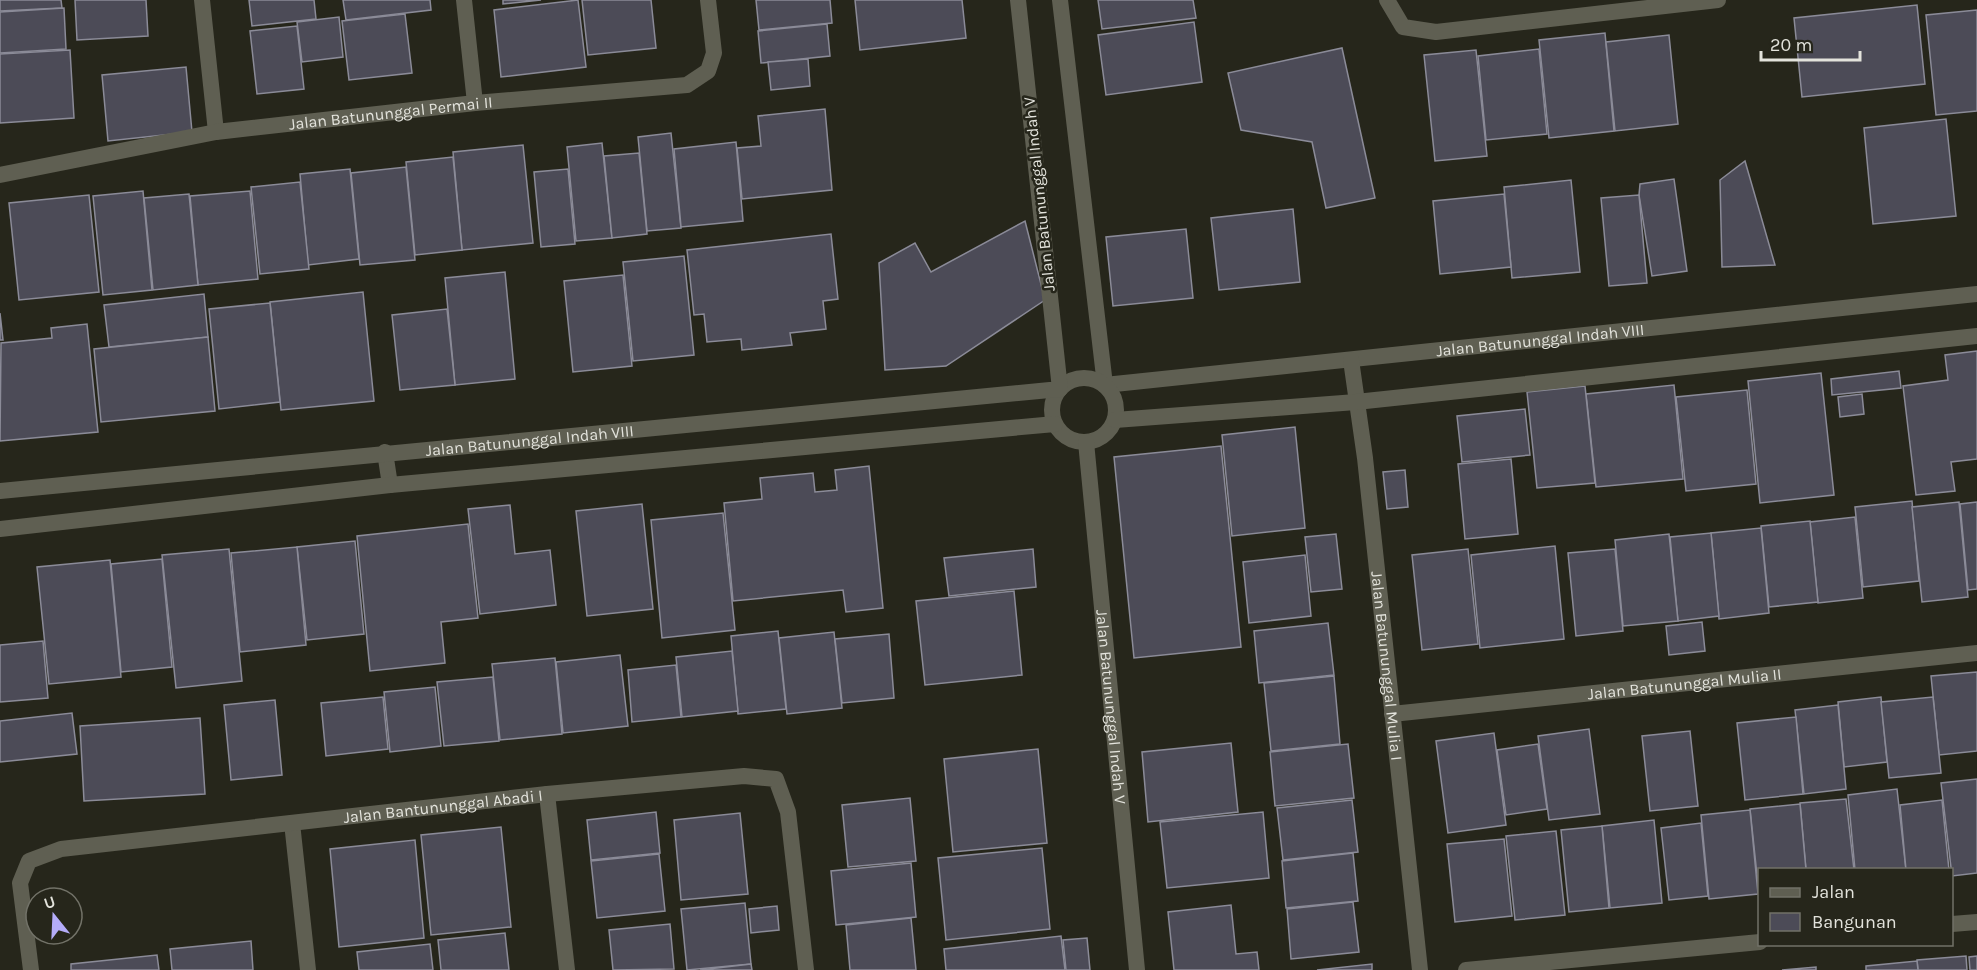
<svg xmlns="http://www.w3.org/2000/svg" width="1977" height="970" font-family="Karla,sans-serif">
<rect width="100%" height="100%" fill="#26261b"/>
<g fill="#4c4b57" stroke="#8b8b98" stroke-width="1.5">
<polygon points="0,0 61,0 62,8 0,11"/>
<polygon points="75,0 146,0 148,36 77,40"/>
<polygon points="249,0 314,0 316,19 252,26"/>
<polygon points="343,0 430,0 431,10 346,20"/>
<polygon points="503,0 541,0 503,4"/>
<polygon points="578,0 586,67 501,77 494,10"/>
<polygon points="582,0 651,0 656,48 588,55"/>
<polygon points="756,0 830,0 832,23 759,30"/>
<polygon points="855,0 962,0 966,38 860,50"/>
<polygon points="1098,0 1193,0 1196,18 1102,29"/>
<polygon points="1917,5 1925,84 1802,97 1794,18"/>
<polygon points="64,8 66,49 0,53 0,12"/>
<polygon points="1977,10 1977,111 1936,115 1926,15"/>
<polygon points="405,14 412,73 349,80 342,21"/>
<polygon points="339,17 343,57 302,62 297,22"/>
<polygon points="1194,22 1202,82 1106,95 1098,35"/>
<polygon points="827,24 830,56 761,63 758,31"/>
<polygon points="297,26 304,89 257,94 250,31"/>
<polygon points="1605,33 1614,131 1549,138 1539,40"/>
<polygon points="1669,35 1678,124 1615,131 1606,42"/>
<polygon points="1342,48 1375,198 1326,208 1312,142 1241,130 1228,73"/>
<polygon points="1539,49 1547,134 1486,140 1478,56"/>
<polygon points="70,50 74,118 0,123 0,54"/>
<polygon points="1476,50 1487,156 1435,161 1424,55"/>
<polygon points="808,59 810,86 771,90 768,62"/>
<polygon points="186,67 192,132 108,141 102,75"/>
<polygon points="825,109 832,190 742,199 737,148 761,146 758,116"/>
<polygon points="1946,119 1956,216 1873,224 1864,128"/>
<polygon points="671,133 681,228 647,231 638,137"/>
<polygon points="736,142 743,221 681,227 674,149"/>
<polygon points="602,143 612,238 576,241 567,147"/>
<polygon points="523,145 533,243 462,250 453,152"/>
<polygon points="639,153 647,234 612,238 604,156"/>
<polygon points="453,157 462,250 415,255 406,162"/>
<polygon points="1745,161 1775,265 1722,267 1720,180"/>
<polygon points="406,167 415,260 360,265 351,173"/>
<polygon points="350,169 359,259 308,265 300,174"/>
<polygon points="568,169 575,244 541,247 534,172"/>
<polygon points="1674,179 1687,271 1652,276 1639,195 1640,184"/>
<polygon points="1571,180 1580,272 1512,278 1504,187"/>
<polygon points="300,182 309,269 260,274 251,187"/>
<polygon points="143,191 152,290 103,295 93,196"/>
<polygon points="250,191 258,279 198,285 190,196"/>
<polygon points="189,194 198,285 153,290 144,198"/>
<polygon points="1504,194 1511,267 1440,274 1433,201"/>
<polygon points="89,195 99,292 19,300 9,203"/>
<polygon points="1639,195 1647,283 1609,286 1601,198"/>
<polygon points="1293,209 1300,282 1219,290 1211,218"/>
<polygon points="1025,221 1045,300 946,366 885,370 879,263 915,243 931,272"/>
<polygon points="1186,229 1193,298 1113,306 1106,237"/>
<polygon points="831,234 838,299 823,301 826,329 790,333 792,345 742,350 741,339 707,342 704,314 694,315 687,250"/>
<polygon points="684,256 694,355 633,361 623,262"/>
<polygon points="505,272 515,379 455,385 445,278"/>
<polygon points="623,275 632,366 573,372 564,281"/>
<polygon points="363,292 374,401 281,410 270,302"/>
<polygon points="204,294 208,337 109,347 104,305"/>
<polygon points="270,303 280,402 219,409 209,309"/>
<polygon points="447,309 455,385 400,390 392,315"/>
<polygon points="0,313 3,340 0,340"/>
<polygon points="87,324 98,432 0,441 1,343 52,338 51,328"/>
<polygon points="208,337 215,411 101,422 94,349"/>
<polygon points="1977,351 1977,459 1951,462 1955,491 1916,495 1903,386 1948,380 1945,355"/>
<polygon points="1899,371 1901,388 1832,395 1831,379"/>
<polygon points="1821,373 1834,495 1760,503 1748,381"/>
<polygon points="1674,385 1683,479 1596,487 1586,394"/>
<polygon points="1585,386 1595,483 1537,488 1527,392"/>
<polygon points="1747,390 1756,484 1686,491 1676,397"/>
<polygon points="1862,394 1864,414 1840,417 1838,397"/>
<polygon points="1525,409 1530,455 1462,462 1457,416"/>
<polygon points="1295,427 1305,528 1232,536 1222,435"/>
<polygon points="1221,446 1241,647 1134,658 1114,457"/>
<polygon points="1511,459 1518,534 1465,539 1458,464"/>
<polygon points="869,466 883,608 846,612 843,590 733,601 724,503 762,499 760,478 813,473 815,492 837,490 835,470"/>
<polygon points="1405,470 1408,507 1387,509 1383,472"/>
<polygon points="1912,501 1919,581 1863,587 1855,507"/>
<polygon points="1959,502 1968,597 1922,602 1912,507"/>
<polygon points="1977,502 1977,589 1968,590 1960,504"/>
<polygon points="642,504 653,609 587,616 576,511"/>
<polygon points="510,505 515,554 550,550 556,605 480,614 468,509"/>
<polygon points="723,513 735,630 662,638 651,520"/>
<polygon points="1855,517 1863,598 1818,603 1810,522"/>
<polygon points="1810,521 1818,602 1769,607 1761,526"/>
<polygon points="468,524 478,618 441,622 445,663 370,671 357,536"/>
<polygon points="1761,528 1769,613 1719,619 1711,533"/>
<polygon points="1711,533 1719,616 1678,621 1670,537"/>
<polygon points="1336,534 1342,589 1311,592 1305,537"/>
<polygon points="1669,534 1678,621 1623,626 1615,540"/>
<polygon points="355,541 364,634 307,640 297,547"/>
<polygon points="1555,546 1564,639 1480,648 1471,555"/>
<polygon points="297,547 306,645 240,652 231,553"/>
<polygon points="229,549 242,681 176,688 162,555"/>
<polygon points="1033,549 1036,587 949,596 944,558"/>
<polygon points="1468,549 1478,644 1422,650 1412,555"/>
<polygon points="1615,549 1623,631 1576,636 1568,553"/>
<polygon points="1305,555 1311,616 1249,623 1243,562"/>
<polygon points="162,559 172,667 121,672 111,564"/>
<polygon points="110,560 121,677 49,684 37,567"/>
<polygon points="1014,591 1022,675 925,685 916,601"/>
<polygon points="1702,622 1705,651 1669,655 1666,626"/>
<polygon points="1328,623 1334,675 1259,683 1254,631"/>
<polygon points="778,631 786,709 738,714 731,636"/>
<polygon points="834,632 842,708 787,714 779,638"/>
<polygon points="889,634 894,698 842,703 835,639"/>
<polygon points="43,641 48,698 0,702 0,645"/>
<polygon points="732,651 738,711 682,717 676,657"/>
<polygon points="620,655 628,726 563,733 556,662"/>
<polygon points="555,658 562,734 500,740 492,664"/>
<polygon points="676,665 681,717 632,722 628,670"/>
<polygon points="1977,672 1977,751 1939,755 1931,676"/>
<polygon points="1334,676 1340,744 1271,751 1264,683"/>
<polygon points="493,677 499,741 444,746 437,682"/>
<polygon points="435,687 441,746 390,752 384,692"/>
<polygon points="383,697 388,749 326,756 321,703"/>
<polygon points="1881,697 1887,762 1844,767 1838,702"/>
<polygon points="1933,697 1941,773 1889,778 1881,702"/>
<polygon points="275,700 282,775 231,780 224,705"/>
<polygon points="1838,705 1846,789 1804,794 1795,710"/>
<polygon points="72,713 77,754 0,762 0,721"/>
<polygon points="1796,717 1803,794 1745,800 1737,723"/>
<polygon points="200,718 205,794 84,801 80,726"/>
<polygon points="1589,729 1600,814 1549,820 1538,736"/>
<polygon points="1690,731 1698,806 1650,811 1642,736"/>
<polygon points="1494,733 1506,825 1448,833 1436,741"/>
<polygon points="1231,743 1238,812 1148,822 1142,752"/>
<polygon points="1348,744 1354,798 1275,806 1270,752"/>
<polygon points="1538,744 1547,809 1506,815 1497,750"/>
<polygon points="1038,749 1047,843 953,852 944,759"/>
<polygon points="1977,779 1977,873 1952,876 1941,783"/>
<polygon points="1897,789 1906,870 1855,870 1848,795"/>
<polygon points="910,798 916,861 848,867 842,805"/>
<polygon points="1846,799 1854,870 1806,870 1800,803"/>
<polygon points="1352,800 1358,852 1283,860 1277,808"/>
<polygon points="1942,800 1949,870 1906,870 1900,805"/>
<polygon points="1800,804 1806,870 1760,870 1759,894 1750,809"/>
<polygon points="1750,810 1758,894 1709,899 1701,815"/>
<polygon points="656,812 660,853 591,860 587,820"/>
<polygon points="1263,812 1269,878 1167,888 1160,822"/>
<polygon points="740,813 748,894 681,900 674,820"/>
<polygon points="1654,820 1662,903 1610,908 1602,826"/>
<polygon points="1701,823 1708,896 1669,900 1661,828"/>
<polygon points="1602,826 1609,908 1569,912 1561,830"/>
<polygon points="501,827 511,927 431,935 421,835"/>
<polygon points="1556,831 1565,915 1515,920 1506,836"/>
<polygon points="1504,839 1512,916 1455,922 1447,844"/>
<polygon points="415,840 424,938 339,947 330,849"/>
<polygon points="1042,848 1050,929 946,940 938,858"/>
<polygon points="1353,853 1358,901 1286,908 1282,861"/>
<polygon points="659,854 665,911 597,918 591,861"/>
<polygon points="911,863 916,917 836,925 831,871"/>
<polygon points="1353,902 1359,952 1291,959 1287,909"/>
<polygon points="745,903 751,964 687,970 681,909"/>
<polygon points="1231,905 1236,954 1257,952 1259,970 1174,970 1168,912"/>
<polygon points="777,906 779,930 751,933 749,909"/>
<polygon points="911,918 916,970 850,970 846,925"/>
<polygon points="670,924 674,969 613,970 609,930"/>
<polygon points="505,933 509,970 441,970 438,940"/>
<polygon points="1061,936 1065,970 946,970 944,949"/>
<polygon points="1087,938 1090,970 1066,970 1063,940"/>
<polygon points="251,941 253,970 172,970 170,949"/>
<polygon points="430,944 433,970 359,970 357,952"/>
<polygon points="157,955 159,970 71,970 71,964"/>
<polygon points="1966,956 1967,970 1918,970 1917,960"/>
<polygon points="1977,956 1977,970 1970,970 1969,957"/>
<polygon points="1917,961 1918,970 1866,970 1866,966"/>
<polygon points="751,964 752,970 700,970"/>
<polygon points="1372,964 1372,970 1317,970"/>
<polygon points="1816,967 1816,970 1782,970"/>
</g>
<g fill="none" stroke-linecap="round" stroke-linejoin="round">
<g stroke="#5f5f52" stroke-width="16">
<polyline points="202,0 216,132"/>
<polyline points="464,0 475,103"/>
<path id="s1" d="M 1060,0 L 1105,385 L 1977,294"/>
<polyline points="1387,0 1403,27 1436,32 1718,0"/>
<path id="s2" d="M 0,175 L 216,132 L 475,103 L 687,85 L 708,71 L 714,53 L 708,0"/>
<path id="s3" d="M 1351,360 L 1365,458 L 1420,970"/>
<circle cx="1084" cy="410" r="32"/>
<polyline points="1115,420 1356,402 1977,336"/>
<path id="s4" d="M 1086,442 L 1137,970"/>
<polyline points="385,452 390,485"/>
<path id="s5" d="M 0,491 L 1060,389 L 1018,0"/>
<polyline points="0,529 390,485 1055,424"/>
<path id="s6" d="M 1392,714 L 1977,653"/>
<polyline points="547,794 567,970"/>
<polyline points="292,823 308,970"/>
<polyline points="1952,924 1977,922"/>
<path id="s7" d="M 31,970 L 20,883 L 29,861 L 61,849 L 547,794 L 744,776 L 776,779 L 788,812 L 806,970"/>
<polyline points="1466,970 1760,942"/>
</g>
</g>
<g text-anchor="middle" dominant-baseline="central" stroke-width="5" stroke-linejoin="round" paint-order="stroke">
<g font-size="16" fill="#e3e3dc" stroke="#26261b">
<text stroke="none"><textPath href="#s2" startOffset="396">Jalan Batununggal Permai II</textPath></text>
<text transform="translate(1039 194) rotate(-96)">Jalan Batununggal Indah V</text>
<text stroke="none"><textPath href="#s1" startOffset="825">Jalan Batununggal Indah VIII</textPath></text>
<text stroke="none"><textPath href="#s5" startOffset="532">Jalan Batununggal Indah VIII</textPath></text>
<text stroke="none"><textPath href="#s3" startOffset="308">Jalan Batununggal Mulia I</textPath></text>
<text stroke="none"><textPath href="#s6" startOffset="294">Jalan Batununggal Mulia II</textPath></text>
<text stroke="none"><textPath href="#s4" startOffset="266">Jalan Batununggal Indah V</textPath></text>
<text stroke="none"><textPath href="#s7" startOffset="530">Jalan Bantununggal Abadi I</textPath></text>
</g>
</g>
<rect x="1758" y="868" width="195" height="78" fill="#26261b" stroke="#727268" stroke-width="1.5"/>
<rect x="1770" y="888" width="30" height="9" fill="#5f5f52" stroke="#727268" stroke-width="1.5"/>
<text x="1812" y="898" font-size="18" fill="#e3e3dc">Jalan</text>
<rect x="1770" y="913" width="30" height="18" fill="#4c4b57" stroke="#727268" stroke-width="1.5"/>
<text x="1812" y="928" font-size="18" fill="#e3e3dc">Bangunan</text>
<g transform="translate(54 916) rotate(342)"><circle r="28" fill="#26261b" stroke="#727268" stroke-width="1.5"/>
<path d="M0-4.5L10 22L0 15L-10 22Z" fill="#b4acf9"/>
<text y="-9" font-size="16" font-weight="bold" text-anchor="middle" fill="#e3e3dc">U</text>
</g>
<path d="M1761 51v9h99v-9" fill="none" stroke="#e3e3dc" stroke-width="3"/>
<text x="1770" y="51" font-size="18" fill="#e3e3dc" stroke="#26261b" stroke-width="4.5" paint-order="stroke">20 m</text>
</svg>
